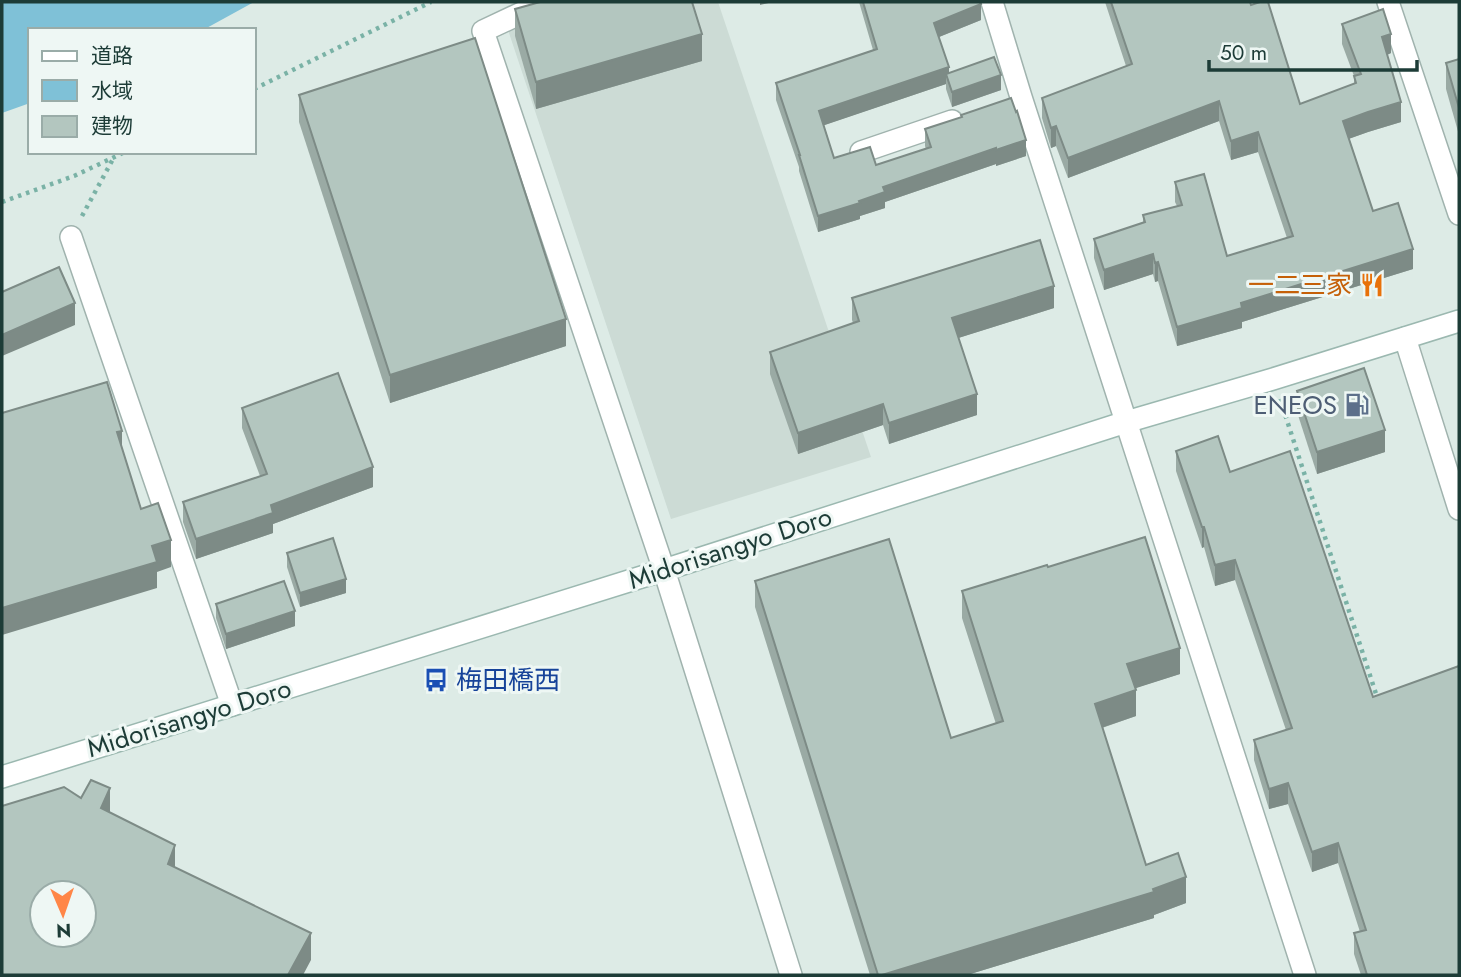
<svg xmlns="http://www.w3.org/2000/svg" width="1461" height="977" font-family="Jost,'Noto Sans JP',sans-serif">
<rect width="100%" height="100%" fill="#ddebe6"/>
<polygon fill="#ccdbd5" points="576,2 718,2 871,457 671,519 508,30"/>
<polygon fill="#7fc1d7" points="2,2 254,2 203,30 30,30 30,103 2,113"/>
<g fill="none" stroke-linecap="round" stroke-linejoin="round">
<g stroke="#a0b3ae" stroke-width="24">
<g id="street">
<polyline points="545,2 483,31 664,570 791,975"/>
<polyline points="992,2 1021,97 1305,975"/>
<polyline points="1388,2 1459,214"/>
<polyline points="861,152 952,121"/>
<polyline points="71,237 232,705"/>
<polyline points="1405,338 1459,509"/>
</g>
</g>
<g stroke="#9bb8b0" stroke-width="24">
<polyline id="secondary" points="2,777 664,570 1126,422 1273,379 1459,321"/>
</g>
<g stroke="#7ab2a6" stroke-width="4.5" stroke-dasharray="3.5 5" stroke-linecap="butt">
<polyline points="254,89 431,2"/>
<polyline points="2,202 74,176 125,152"/>
<polyline points="82,216 113,159"/>
<polyline points="1280,399 1378,700"/>
</g>
<use href="#street" stroke="#fff" stroke-width="21"/>
<use href="#secondary" stroke="#fff" stroke-width="21"/>
</g>
<g fill="#9aaaa4">
<polygon points="859,2 980,2 981,20 939,37 949,73 1001,90 952,107 946,89 946,84 824,125 834,158 876,165 926,149 925,146 925,129 961,118 961,115 1026,156 996,166 996,164 885,202 885,208 860,216 860,219 818,232 799,171 799,167 776,100 776,83 873,50"/>
<polygon points="1105,2 1250,2 1300,104 1354,84 1354,76 1342,44 1342,24 1391,53 1387,55 1401,122 1368,132 1348,139 1373,211 1413,269 1242,322 1242,328 1177,346 1158,281 1155,282 1153,274 1104,290 1094,258 1094,239 1143,223 1143,215 1177,206 1175,202 1175,182 1227,256 1287,238 1258,152 1231,160 1219,121 1068,178 1056,146 1051,148 1042,118 1042,98 1126,66"/>
<polygon points="515,9 702,61 536,109 515,36"/>
<polygon points="1459,59 1459,135 1446,89 1446,63"/>
<polygon points="299,95 566,346 390,403 299,122"/>
<polygon points="852,298 1054,308 958,338 977,415 889,444 883,425 798,454 770,374 770,352 853,323 852,320"/>
<polygon points="1297,391 1385,452 1317,474 1297,412"/>
<polygon points="242,408 373,487 273,524 273,533 196,559 183,522 183,502 260,476 242,428"/>
<polygon points="1176,451 1230,472 1459,975 1361,975 1354,954 1354,933 1360,932 1338,863 1312,872 1288,804 1269,809 1254,760 1254,740 1286,730 1235,580 1215,586 1204,547 1202,548 1176,471"/>
<polygon points="287,553 346,593 300,607 287,567"/>
<polygon points="1048,567 1180,674 1135,688 1136,716 1102,728 1146,865 1186,903 1154,915 1154,918 967,975 870,975 755,607 755,581 951,738 996,724 962,618 962,591"/>
<polygon points="216,604 295,626 226,649 216,618"/>
</g>
<g fill="#7d8b86">
<polygon points="760,2 773,2 760,5"/>
<polygon points="981,4 981,20 934,39 934,23"/>
<polygon points="702,34 702,61 536,109 536,82"/>
<polygon points="1391,34 1391,53 1382,57 1382,37"/>
<polygon points="949,67 949,83 946,74 946,84 819,127 819,111"/>
<polygon points="1001,75 1001,90 952,107 952,92"/>
<polygon points="1219,101 1219,121 1068,178 1068,158"/>
<polygon points="1401,102 1401,122 1368,132 1343,141 1343,121 1368,112"/>
<polygon points="1056,126 1056,146 1051,148 1051,128"/>
<polygon points="1258,132 1258,152 1231,160 1231,141"/>
<polygon points="1026,140 1026,156 996,166 996,150"/>
<polygon points="996,148 996,164 885,202 885,208 860,216 860,219 818,232 818,216 859,201 883,187"/>
<polygon points="1413,249 1413,269 1242,322 1242,328 1177,346 1177,327 1241,303"/>
<polygon points="1153,254 1153,274 1104,290 1104,270"/>
<polygon points="1158,262 1158,281 1155,282 1155,263"/>
<polygon points="1054,286 1054,308 952,340 952,318"/>
<polygon points="75,303 75,325 2,356 2,335"/>
<polygon points="566,319 566,346 390,403 390,375"/>
<polygon points="977,394 977,415 889,444 889,423"/>
<polygon points="883,404 883,425 798,454 798,433"/>
<polygon points="1385,430 1385,452 1317,474 1317,452"/>
<polygon points="122,431 122,458 117,432"/>
<polygon points="373,467 373,487 273,524 273,533 196,559 196,539 271,505"/>
<polygon points="1202,527 1204,527 1204,547 1202,548"/>
<polygon points="171,540 171,567 157,572 157,588 2,635 2,608 152,546"/>
<polygon points="1235,560 1235,580 1215,586 1215,565"/>
<polygon points="346,579 346,593 300,607 300,593"/>
<polygon points="295,611 295,626 226,649 226,634"/>
<polygon points="1180,648 1180,674 1127,691 1127,664"/>
<polygon points="1136,690 1136,716 1095,730 1095,704"/>
<polygon points="1288,783 1288,804 1269,809 1269,789"/>
<polygon points="110,788 110,814 101,808"/>
<polygon points="1338,843 1338,863 1312,872 1312,852"/>
<polygon points="175,845 175,872 168,864"/>
<polygon points="1186,877 1186,903 1154,915 1154,918 967,975 882,975 1153,889"/>
<polygon points="311,933 311,960 303,975 288,975"/>
</g>
<g fill="#b3c6bf" stroke="#7d8b86" stroke-width="2" fill-rule="evenodd">
<polygon points="540,2 692,2 702,34 536,82 515,9"/>
<polygon points="863,2 980,2 981,4 934,23 949,67 819,111 834,158 870,147 876,165 931,147 925,129 962,117 961,115 1011,98 1016,112 1017,111 1026,140 996,150 996,148 883,187 885,192 859,201 860,203 818,216 799,155 800,155 776,83 877,49"/>
<polygon points="1111,2 1250,2 1251,5 1260,2 1268,2 1300,104 1356,83 1354,76 1361,74 1342,24 1383,9 1391,34 1382,37 1401,102 1368,112 1343,121 1373,211 1398,203 1413,249 1241,303 1242,308 1177,327 1158,262 1155,263 1153,254 1104,270 1094,239 1145,222 1143,215 1182,205 1175,182 1204,174 1227,256 1293,236 1258,132 1231,141 1219,101 1068,158 1056,126 1051,128 1042,98 1132,64"/>
<polygon points="475,38 566,319 390,375 299,95"/>
<polygon points="994,57 1001,75 952,92 946,74"/>
<polygon points="1459,59 1459,108 1446,63"/>
<polygon points="1040,240 1054,286 952,318 977,394 889,423 883,404 798,433 770,352 859,321 852,298"/>
<polygon points="59,267 75,303 2,335 2,292"/>
<polygon points="1364,368 1385,430 1317,452 1297,391"/>
<polygon points="338,373 373,467 271,505 273,513 196,539 183,502 267,474 242,408"/>
<polygon points="107,382 122,431 117,432 141,509 158,503 171,540 152,546 157,562 2,608 2,413"/>
<polygon points="1218,436 1230,472 1290,451 1373,697 1459,666 1459,975 1367,975 1354,933 1366,930 1338,843 1312,852 1288,783 1269,789 1254,740 1292,728 1235,560 1215,565 1204,527 1202,527 1176,451"/>
<polygon points="1145,537 1180,648 1127,664 1136,690 1095,704 1146,865 1178,853 1186,877 1153,889 1154,892 882,975 878,975 755,581 889,539 951,738 1003,721 962,591 1047,565 1048,567"/>
<polygon points="333,538 346,579 300,593 287,553"/>
<polygon points="284,581 295,611 226,634 216,604"/>
<path d="M 91,780 L 110,788 L 101,808 L 175,845 L 168,864 L 311,933 L 288,975 L 2,975 L 2,806 L 64,787 L 81,798 ZM 42,893 L 84,893 L 84,935 L 42,935 Z"/>
</g>
<defs>
<g id="restaurant-bare" transform="scale(1.89)"><path d="M-5-6h1v4h1v-4h1v4h1v-4h1v5L-1.5 .5V6h-2V.5L-5-1ZM5-6V6H3V1.5H1.5Q1.5-4 5-6Z" fill="#e8710a" stroke="#eef7f4" stroke-width="2.5" paint-order="stroke"/></g>
<g id="fuel-bare" transform="scale(1.89)"><path d="M-5.5-6h7V0h2V4h1.3V-2.5L3-4.5l.8-.8L6-3V5H2.5V1h-1V6h-7ZM-4.2-4.7v3.2H.2V-4.7Z" fill="#5c6f8a" stroke="#eef7f4" stroke-width="2.5" paint-order="stroke"/></g>
<g id="bus-bare" transform="scale(1.89)"><path d="M-5-6H5V4H4V6H2V4H-2V6H-4V4H-5ZM-3.5-4V0h7V-4ZM-3.5 1.2v1.5H-2V1.2ZM2 1.2v1.5H3.5V1.2Z" fill="#1a4fb4" stroke="#eef7f4" stroke-width="2.5" paint-order="stroke"/></g>
</defs>
<g fill-rule="evenodd">
<use href="#restaurant-bare" x="1372" y="285"/>
<use href="#fuel-bare" x="1357" y="405"/>
<use href="#bus-bare" x="436" y="680"/>
</g>
<g text-anchor="middle" dominant-baseline="central" stroke-width="6" stroke-linejoin="round" paint-order="stroke">
<g font-size="26" fill="#c56008" stroke="#eef7f4" text-anchor="end">
<text x="1352" y="285">一二三家</text>
</g>
<g font-size="26" fill="#4e5e75" stroke="#eef7f4" text-anchor="end">
<text x="1337" y="405">ENEOS</text>
</g>
<g font-size="26" fill="#1d3c37" stroke="#eef7f4">
<text transform="translate(730 548) rotate(-18)">Midorisangyo Doro</text>
<text transform="translate(189 718) rotate(-17)">Midorisangyo Doro</text>
</g>
<g font-size="26" fill="#164399" stroke="#eef7f4" text-anchor="start">
<text x="456" y="680">梅田橋西</text>
</g>
</g>
<rect width="1461" height="977" fill="none" stroke="#1d3c37" stroke-width="7"/>
<rect x="28" y="28" width="228" height="126" fill="#eef7f4" stroke="#9aaca8" stroke-width="2"/>
<rect x="42" y="51" width="35" height="10" fill="#ffffff" stroke="#9aaca8" stroke-width="2"/>
<text x="91" y="63" font-size="21" fill="#1d3c37">道路</text>
<rect x="42" y="80" width="35" height="21" fill="#7fc1d7" stroke="#9aaca8" stroke-width="2"/>
<text x="91" y="98" font-size="21" fill="#1d3c37">水域</text>
<rect x="42" y="116" width="35" height="21" fill="#b3c6bf" stroke="#9aaca8" stroke-width="2"/>
<text x="91" y="133" font-size="21" fill="#1d3c37">建物</text>
<g transform="translate(63 914) rotate(178)"><circle r="33" fill="#eef7f4" stroke="#9aaca8" stroke-width="2"/>
<path d="M0-5L12 26L0 18L-12 26Z" fill="#ff8647"/>
<text y="-10" font-size="19" font-weight="bold" text-anchor="middle" fill="#1d3c37">N</text>
</g>
<path d="M1209 60v10h208v-10" fill="none" stroke="#1d3c37" stroke-width="3.5"/>
<text x="1220" y="60" font-size="21" fill="#1d3c37" stroke="#eef7f4" stroke-width="5" paint-order="stroke">50 m</text>
</svg>
